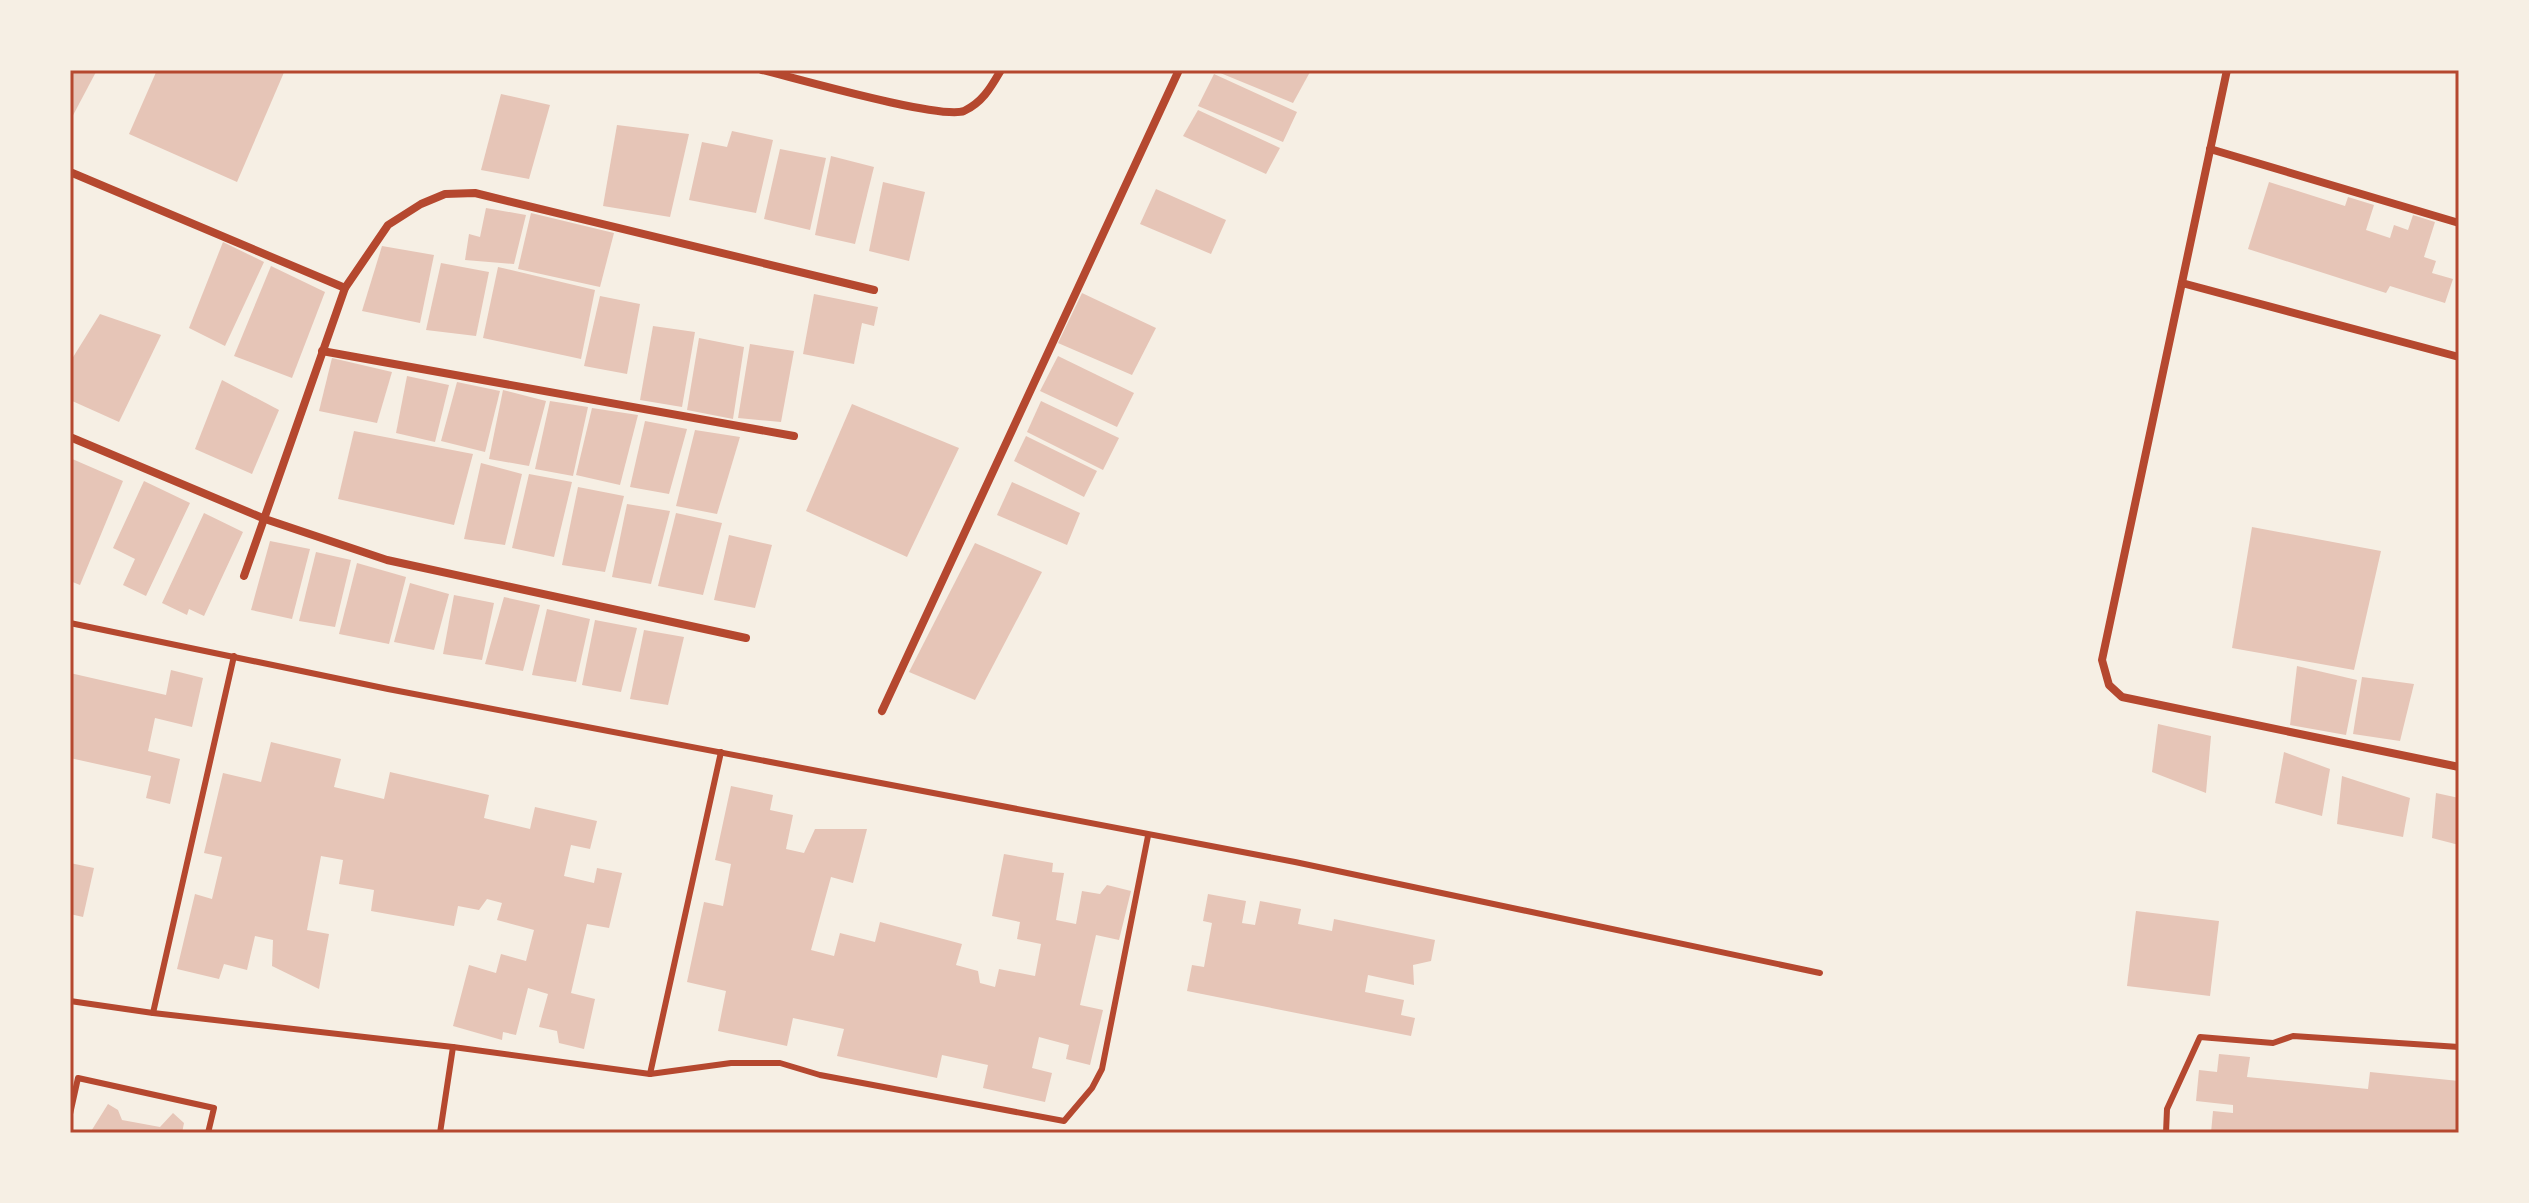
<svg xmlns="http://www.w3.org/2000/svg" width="2529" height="1203" font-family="Jost,sans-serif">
<rect width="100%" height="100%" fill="#f6efe4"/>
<g fill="#e6c5b7">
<polygon points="70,70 97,70 70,121"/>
<polygon points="157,70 285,70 237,182 129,134"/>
<polygon points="1213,70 1306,70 1310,72 1293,103"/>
<polygon points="1214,74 1297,112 1283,142 1198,106"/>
<polygon points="501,94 550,105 529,179 481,170"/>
<polygon points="1198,110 1280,148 1266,174 1183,136"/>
<polygon points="617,125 689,134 670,217 603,206"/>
<polygon points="732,131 773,140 756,213 689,200 702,142 727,147"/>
<polygon points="780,149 826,158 810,230 764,219"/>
<polygon points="831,156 874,167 855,244 815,235"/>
<polygon points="883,182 925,192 909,261 869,251"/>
<polygon points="2269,182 2345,206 2348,197 2374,205 2366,230 2390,238 2394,225 2408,230 2413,215 2435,222 2424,257 2436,261 2432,273 2453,279 2445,303 2390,286 2386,293 2248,249"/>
<polygon points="1156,189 1226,220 1211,254 1140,224"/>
<polygon points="486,208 526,215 514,264 465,260 469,234 480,237"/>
<polygon points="531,213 614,233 600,287 518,269"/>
<polygon points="223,242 264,262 225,346 189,328"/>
<polygon points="382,246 434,255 420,323 362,311"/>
<polygon points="441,263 489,272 476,336 426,330"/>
<polygon points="271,266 325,292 292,378 234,356"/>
<polygon points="498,267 595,290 581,359 483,338"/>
<polygon points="1082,293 1156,328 1132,375 1058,343"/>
<polygon points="814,294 878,307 874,326 862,323 854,364 803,354"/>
<polygon points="600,296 640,304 627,374 584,366"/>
<polygon points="100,314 161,335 119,422 70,400 70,362"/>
<polygon points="653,326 695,332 682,407 640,400"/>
<polygon points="699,338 744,347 733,419 687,410"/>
<polygon points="750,344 794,351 781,422 738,418"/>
<polygon points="1058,356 1134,393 1117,427 1040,391"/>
<polygon points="332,358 392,372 377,423 319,411"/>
<polygon points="407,376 449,385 435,442 396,433"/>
<polygon points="222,380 279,410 252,474 195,449"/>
<polygon points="457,382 500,391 485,452 441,441"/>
<polygon points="503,390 546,401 529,466 489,459"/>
<polygon points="550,401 588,407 573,476 535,469"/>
<polygon points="1041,401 1119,438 1103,470 1027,432"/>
<polygon points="852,404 959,448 907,557 806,511"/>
<polygon points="592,408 638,415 620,485 576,475"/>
<polygon points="645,421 687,429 669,494 630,487"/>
<polygon points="695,430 740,437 717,514 676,506"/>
<polygon points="354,431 473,454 454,525 338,499"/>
<polygon points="1026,436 1097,471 1084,497 1014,461"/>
<polygon points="70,458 123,481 80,585 70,581"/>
<polygon points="481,463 522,474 505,545 464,539"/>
<polygon points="529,474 572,482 554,557 512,548"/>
<polygon points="144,481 190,503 146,596 123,585 135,559 113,548"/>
<polygon points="1012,482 1080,513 1067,545 997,515"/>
<polygon points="578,487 624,496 605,572 562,565"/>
<polygon points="627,504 670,511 651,584 612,577"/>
<polygon points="204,513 243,532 204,616 189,609 187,615 162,603"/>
<polygon points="676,513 722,523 703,595 658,586"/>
<polygon points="2252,527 2381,551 2354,670 2232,648"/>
<polygon points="729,535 772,545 755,608 714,600"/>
<polygon points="270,541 310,549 292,619 251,610"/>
<polygon points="975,543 1042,572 975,700 909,672"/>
<polygon points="316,552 351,560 335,627 299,621"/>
<polygon points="357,563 406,577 389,644 339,634"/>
<polygon points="410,583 449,594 434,650 394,642"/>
<polygon points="454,595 494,603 482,660 443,654"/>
<polygon points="504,597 540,605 523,671 485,664"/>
<polygon points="547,609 590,619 576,682 532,675"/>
<polygon points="595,620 637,628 621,692 582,685"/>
<polygon points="644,630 684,637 668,705 630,699"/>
<polygon points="2297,666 2357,680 2346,735 2290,725"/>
<polygon points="171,670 203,678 192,727 155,718 148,751 180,759 170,804 146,798 151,776 70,758 70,673 166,695"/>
<polygon points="2362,677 2414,684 2400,741 2353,734"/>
<polygon points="2158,724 2211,736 2206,793 2152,772"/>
<polygon points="271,742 341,759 334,787 384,799 390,772 489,795 484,818 530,829 535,807 597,821 590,849 571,845 564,876 594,883 597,868 622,873 609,928 587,924 571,993 595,999 584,1049 559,1043 557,1031 539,1027 548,994 528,988 516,1035 503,1032 502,1040 453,1026 469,965 496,973 501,954 526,961 534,930 497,920 502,903 487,899 479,910 458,906 454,926 371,911 374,890 339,884 343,860 321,856 307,930 329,934 319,989 272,966 273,940 255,936 247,970 224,964 219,979 177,969 195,894 212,899 222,857 204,853 223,773 261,782"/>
<polygon points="2284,752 2330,769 2322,816 2275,803"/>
<polygon points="2342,776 2410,798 2403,837 2337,824"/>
<polygon points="731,786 773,795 770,810 793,815 786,849 804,853 815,829 867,829 853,883 831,877 811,950 834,956 840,933 875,942 880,922 962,944 956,965 978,971 980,983 995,987 999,969 1035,976 1041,944 1017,939 1020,922 992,916 1004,854 1053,863 1052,872 1064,873 1056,920 1076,924 1082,891 1100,894 1107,885 1131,891 1119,940 1096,935 1080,1005 1103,1010 1090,1065 1066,1059 1069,1045 1039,1037 1032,1068 1052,1073 1045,1102 983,1088 988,1065 942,1055 937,1078 837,1056 844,1029 793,1018 787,1046 718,1031 726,991 687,982 704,902 723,906 731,864 715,860"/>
<polygon points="2436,793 2459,798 2459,845 2432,838"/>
<polygon points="70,863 94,868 83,917 70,914"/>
<polygon points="1208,894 1246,901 1242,923 1255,925 1260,901 1301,909 1298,924 1332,931 1334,919 1435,940 1431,961 1413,965 1414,985 1368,975 1365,992 1404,1000 1401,1015 1415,1018 1411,1036 1187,991 1192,965 1204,967 1212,923 1203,921"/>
<polygon points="2136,911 2219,921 2210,996 2127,986"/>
<polygon points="2219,1054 2250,1057 2247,1077 2368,1089 2370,1072 2459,1081 2459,1133 2211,1133 2213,1111 2233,1113 2233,1105 2196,1101 2199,1070 2217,1072"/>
<polygon points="108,1104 118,1110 122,1120 160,1127 173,1113 184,1123 182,1133 90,1133"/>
</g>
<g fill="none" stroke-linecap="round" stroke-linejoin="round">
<g stroke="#b5482f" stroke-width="6">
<polyline points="70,623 388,689 1295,862 1820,973"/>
<polyline points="70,1001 153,1013 453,1047 440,1133"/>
<polyline points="153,1013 234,656"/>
<polyline points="453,1047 650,1074 731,1063 780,1063 820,1075 1064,1121 1092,1088 1102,1069 1148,836"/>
<polyline points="650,1074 721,752"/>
<polyline points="70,1114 78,1078 214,1108 208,1133"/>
<polyline points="2166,1133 2167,1109 2200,1037 2273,1043 2293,1036 2459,1047"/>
</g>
<g stroke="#b5482f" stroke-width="8">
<path d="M 762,70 C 795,78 941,120 964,111 C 983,102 991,87 1001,70"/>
<polyline points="2227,70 2102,660 2109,685 2122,697 2459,767"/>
<polyline points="2210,149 2459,223"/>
<polyline points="70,172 345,288"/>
<polyline points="2182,283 2459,357"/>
<polyline points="322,351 794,436"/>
<polyline points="70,437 265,519 387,560 746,638"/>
<polyline points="244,576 345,288 388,225 421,204 445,194 475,193 874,290"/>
<polyline points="882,711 1179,70"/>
</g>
</g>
<rect width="2529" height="1203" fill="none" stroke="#f6efe4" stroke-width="144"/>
<rect x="72" y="72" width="2385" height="1059" fill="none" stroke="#b5482f" stroke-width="3"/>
</svg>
